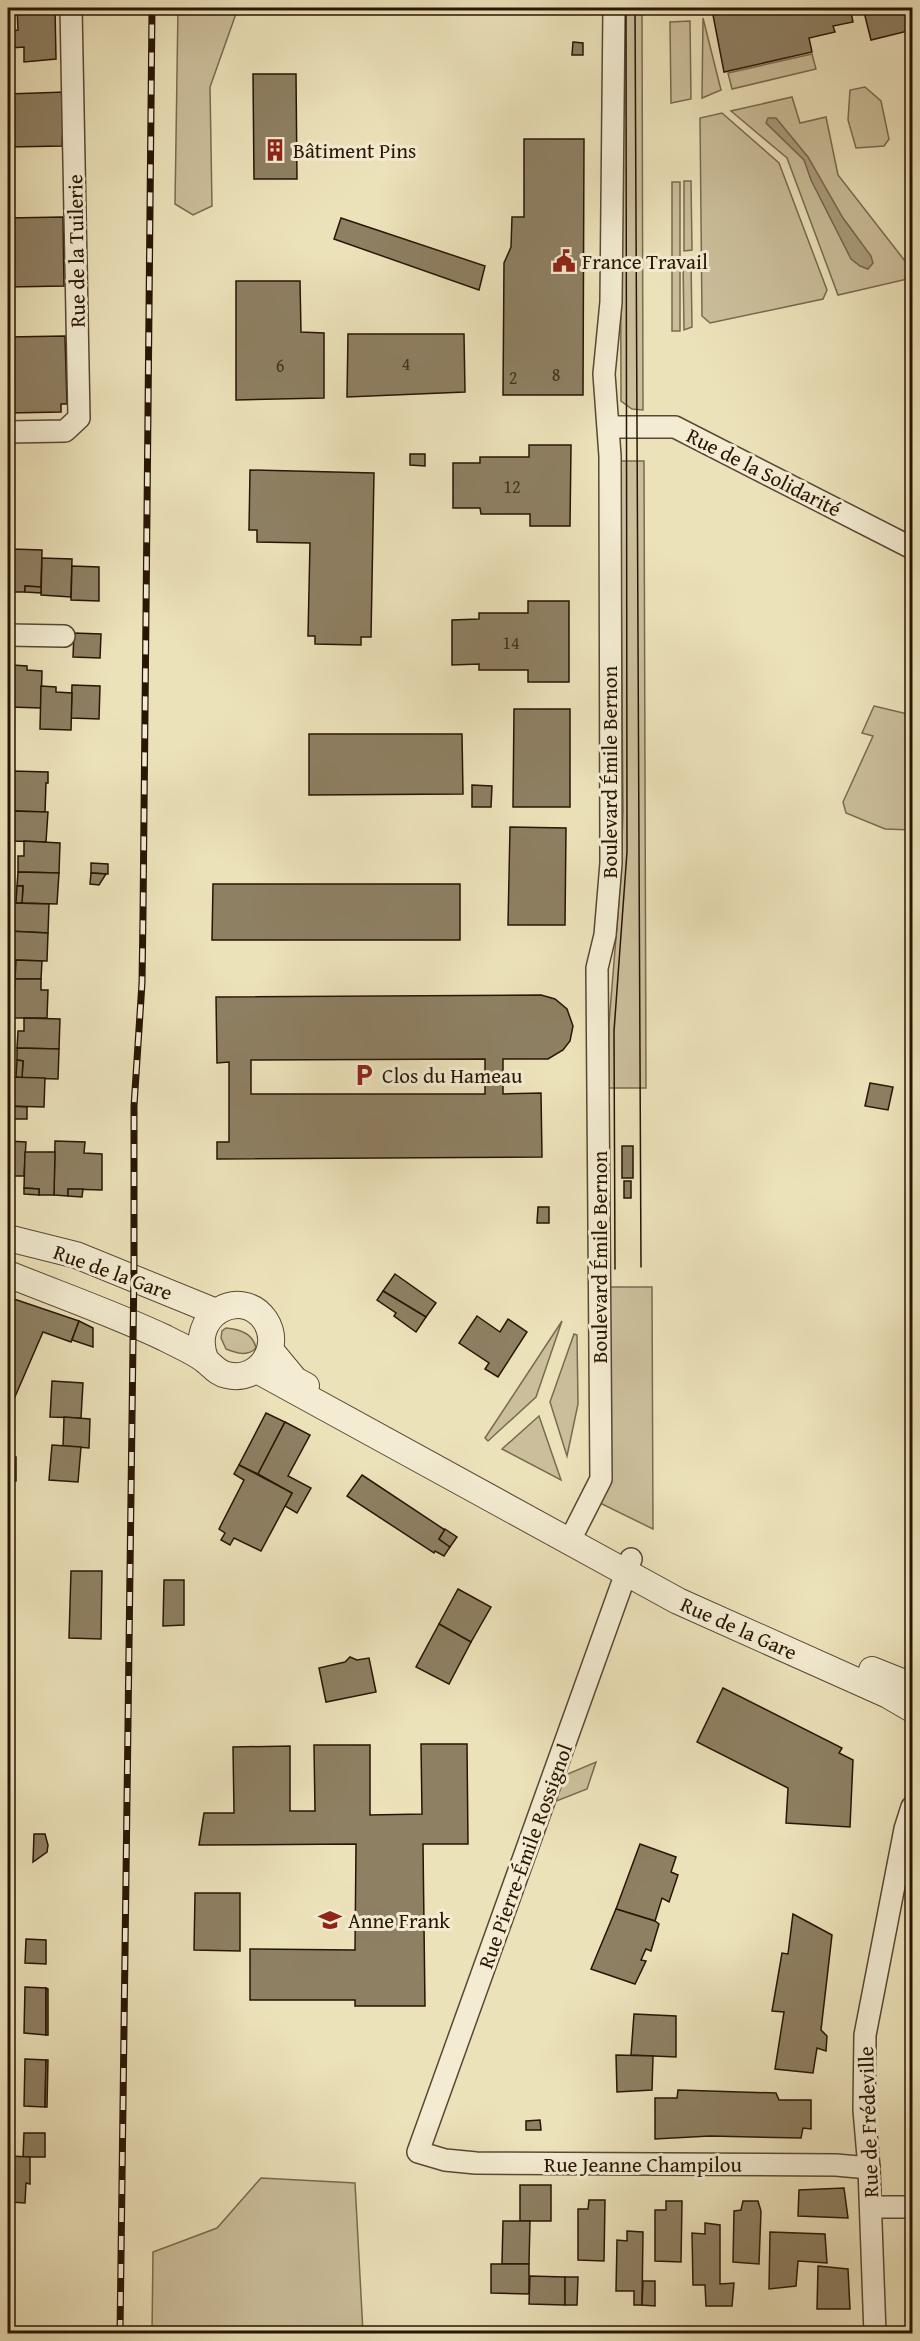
<svg xmlns="http://www.w3.org/2000/svg" width="920" height="2341" font-family="'Gentium Book Plus',serif">
<rect width="100%" height="100%" fill="#ece2ba"/>
<filter id="stains"><feTurbulence type="fractalNoise" baseFrequency=".00333" numOctaves="4"/><feColorMatrix values="0 0 0 0 .2 0 0 0 0 .09 0 0 0 0 .02 0 0 0 .5 -.17"/></filter>
<radialGradient id="worn" r=".72"><stop offset=".6" stop-color="#630" stop-opacity="0"/><stop offset="1" stop-color="#630" stop-opacity=".3"/></radialGradient>
<g fill="#cbbf9b" stroke="#7a6a50" stroke-width="1.5">
<polygon points="178,8 238,8 210,87 212,206 193,215 175,204"/>
<polygon points="620,8 642,8 643,410 632,409 621,401"/>
<polygon points="703,18 721,90 702,98"/>
<polygon points="690,21 691,99 671,103 670,22"/>
<polygon points="812,54 816,69 732,89 728,73"/>
<polygon points="865,87 881,101 889,139 884,146 856,148 848,120 850,90"/>
<polygon points="792,97 800,123 826,117 838,175 912,270 912,278 838,295 787,158 731,111"/>
<polygon points="722,113 779,163 827,290 823,299 710,323 702,316 700,118"/>
<polygon points="684,181 691,181 692,250 684,251"/>
<rect x="672" y="182" width="8" height="149"/>
<polygon points="683,259 691,259 692,327 684,330"/>
<polygon points="620,461 644,461 646,1088 609,1088 609,1024 621,875 623,810"/>
<polygon points="874,706 912,715 912,830 885,829 846,813 843,802 873,736 862,733"/>
<polygon points="607,1287 652,1287 653,1529 598,1502"/>
<polygon points="562,1321 536,1397 488,1441 485,1438"/>
<path d="M 226,1328 C 239,1329 253,1333 256,1348 C 248,1357 236,1353 226,1349 L 221,1338 L 222,1331 Z"/>
<polygon points="574,1334 577,1335 578,1404 567,1456 550,1402"/>
<polygon points="539,1416 561,1480 502,1449"/>
<polygon points="596,1762 587,1789 554,1802 563,1776"/>
<polygon points="261,2178 355,2183 363,2333 152,2333 153,2252 217,2228"/>
</g>
<polygon fill="#a99c7c" stroke="#75664c" stroke-width="1.5" points="768,118 776,118 808,157 843,218 871,256 873,263 868,269 860,266 851,259 811,180 804,160 766,123"/>
<g fill="#8e8063" stroke="#281504" stroke-width="1.5" fill-rule="evenodd">
<polygon points="17,8 55,8 56,59 24,62 24,47 11,48 12,31 18,30"/>
<polygon points="273,8 510,8 510,14 273,11"/>
<polygon points="744,8 850,8 853,22 833,26 835,32 809,38 812,52 724,72 713,15"/>
<polygon points="863,8 912,8 912,30 871,40"/>
<polygon points="573,42 583,43 583,55 572,55"/>
<polygon points="253,74 296,74 297,179 254,179"/>
<polygon points="65,92 62,146 8,147 8,94"/>
<polygon points="524,139 584,139 583,395 503,395 504,263 511,247 512,217 524,217"/>
<polygon points="63,217 64,286 8,287 8,218"/>
<polygon points="341,218 485,266 479,290 334,239"/>
<polygon points="236,281 300,281 301,332 324,333 324,398 236,400"/>
<polygon points="348,334 464,334 465,392 347,397"/>
<polygon points="65,336 67,404 61,404 61,412 8,413 8,337"/>
<polygon points="529,445 571,445 570,526 530,526 530,514 481,514 480,508 453,508 453,463 480,463 480,457 529,457"/>
<polygon points="410,454 425,454 425,466 410,465"/>
<polygon points="250,470 374,473 371,637 361,637 361,645 315,644 315,636 308,636 310,543 257,542 257,530 249,530"/>
<polygon points="8,549 12,549 11,592 8,592"/>
<polygon points="12,549 42,550 41,587 25,586 25,592 11,592"/>
<polygon points="42,558 72,559 71,597 41,595"/>
<polygon points="72,566 99,567 99,601 71,600"/>
<polygon points="25,586 41,587 41,593 25,592"/>
<polygon points="528,601 569,601 569,682 528,682 528,670 479,670 479,664 452,665 452,620 479,619 479,613 528,613"/>
<polygon points="74,633 101,634 100,658 73,657"/>
<polygon points="8,665 12,665 10,707 8,707"/>
<polygon points="12,665 27,666 27,670 42,671 41,708 10,707"/>
<polygon points="72,685 100,686 99,719 71,718"/>
<polygon points="41,686 56,687 56,692 72,693 71,730 40,729"/>
<polygon points="514,709 570,709 570,807 513,807"/>
<polygon points="309,734 462,734 463,794 309,795"/>
<polygon points="11,771 48,772 48,783 46,783 45,812 9,811"/>
<polygon points="472,785 492,786 491,807 472,807"/>
<polygon points="12,811 48,812 46,842 11,841"/>
<polygon points="510,827 566,828 565,925 508,925"/>
<polygon points="24,841 60,843 59,873 18,872 18,856 24,856"/>
<polygon points="91,863 108,864 108,874 91,873"/>
<polygon points="18,872 59,873 57,904 22,903 23,886 17,886"/>
<polygon points="91,873 106,874 99,885 90,884"/>
<polygon points="213,884 460,884 460,940 212,940"/>
<polygon points="17,886 23,886 22,903 16,903"/>
<polygon points="13,903 49,904 48,933 8,931 8,916 12,915"/>
<polygon points="8,931 48,933 47,961 10,960 11,944 8,943"/>
<polygon points="16,960 42,961 41,979 15,979"/>
<polygon points="15,979 41,979 41,990 48,990 47,1018 13,1018"/>
<path d="M 541,995 L 555,999 L 567,1009 L 573,1026 L 570,1041 L 563,1050 L 548,1059 L 503,1059 L 503,1094 L 541,1093 L 542,1157 L 217,1159 L 217,1142 L 229,1142 L 229,1062 L 217,1063 L 216,997 ZM 485,1059 L 485,1094 L 251,1094 L 251,1060 Z"/>
<polygon points="24,1018 60,1019 59,1049 17,1048 18,1031 24,1031"/>
<polygon points="17,1048 59,1049 58,1079 22,1078 23,1061 17,1060"/>
<polygon points="17,1060 23,1061 22,1078 16,1077"/>
<polygon points="9,1077 45,1078 44,1107 8,1106"/>
<polygon points="870,1083 893,1087 888,1110 865,1106"/>
<polygon points="8,1106 27,1107 27,1119 8,1119"/>
<polygon points="8,1141 26,1142 24,1176 8,1176"/>
<polygon points="55,1141 85,1142 84,1153 102,1154 102,1190 68,1189 68,1196 54,1195"/>
<rect x="622" y="1146" width="11" height="32"/>
<polygon points="25,1152 55,1152 54,1195 39,1195 39,1189 24,1188"/>
<rect x="624" y="1181" width="7" height="17"/>
<polygon points="24,1188 39,1189 39,1195 24,1194"/>
<polygon points="68,1189 83,1189 82,1197 68,1196"/>
<polygon points="538,1207 549,1207 549,1223 537,1223"/>
<polygon points="395,1274 436,1303 426,1317 383,1291"/>
<polygon points="383,1291 426,1317 416,1332 394,1316 396,1313 377,1300"/>
<polygon points="8,1297 79,1321 71,1342 43,1332 11,1406 8,1404"/>
<polygon points="477,1316 500,1332 508,1319 527,1332 498,1377 485,1369 489,1363 459,1343"/>
<polygon points="79,1321 93,1328 93,1347 72,1340"/>
<polygon points="52,1381 83,1383 81,1418 50,1417"/>
<polygon points="266,1413 285,1422 258,1474 239,1465"/>
<polygon points="64,1417 90,1419 89,1448 63,1446"/>
<polygon points="285,1422 310,1435 288,1476 311,1488 297,1513 285,1506 292,1493 258,1474"/>
<polygon points="52,1445 81,1447 78,1482 49,1480"/>
<polygon points="8,1457 16,1457 16,1481 8,1480"/>
<polygon points="239,1465 292,1493 261,1551 234,1538 230,1545 221,1540 225,1533 219,1529 244,1480 234,1474"/>
<polygon points="362,1475 445,1530 439,1539 450,1547 444,1556 435,1551 434,1553 347,1496"/>
<polygon points="445,1529 457,1537 450,1547 439,1539"/>
<polygon points="71,1571 102,1571 101,1639 69,1638"/>
<polygon points="164,1580 184,1580 184,1625 163,1626"/>
<polygon points="458,1589 491,1607 471,1642 439,1624"/>
<polygon points="439,1624 471,1642 449,1684 416,1667"/>
<polygon points="350,1657 357,1660 369,1658 376,1692 326,1702 319,1668 345,1662"/>
<polygon points="723,1688 842,1748 839,1753 853,1760 850,1827 786,1823 788,1788 697,1742"/>
<polygon points="421,1744 467,1744 468,1844 423,1844 425,2006 355,2006 355,2000 250,2000 250,1949 355,1950 356,1844 199,1845 204,1813 234,1813 233,1747 290,1746 290,1811 315,1811 314,1745 370,1745 370,1815 422,1814"/>
<polygon points="34,1834 45,1834 48,1845 47,1852 33,1862"/>
<polygon points="640,1844 676,1857 671,1872 678,1875 669,1902 662,1898 655,1921 616,1909"/>
<polygon points="195,1893 240,1893 240,1951 194,1950"/>
<polygon points="616,1909 655,1921 659,1924 651,1951 646,1949 641,1960 646,1961 635,1984 591,1969"/>
<polygon points="793,1914 832,1935 821,2030 827,2036 826,2051 817,2048 813,2073 775,2069 784,2012 772,2011 782,1953 788,1954"/>
<polygon points="26,1939 46,1940 46,1964 25,1963"/>
<polygon points="25,1987 46,1988 46,2035 24,2033"/>
<polygon points="46,1988 48,1989 48,2035 46,2035"/>
<polygon points="634,2014 676,2016 676,2057 631,2055"/>
<polygon points="616,2055 653,2056 652,2090 617,2092"/>
<polygon points="25,2059 46,2060 45,2107 24,2106"/>
<polygon points="46,2060 48,2060 47,2107 45,2107"/>
<polygon points="678,2090 776,2093 779,2100 811,2100 811,2129 803,2128 801,2138 710,2136 655,2139 655,2098 677,2098"/>
<polygon points="540,2120 541,2130 526,2130 526,2121"/>
<polygon points="24,2133 45,2133 45,2157 23,2157"/>
<polygon points="8,2156 30,2157 30,2184 26,2183 25,2203 10,2202 10,2206 8,2206"/>
<rect x="520" y="2185" width="31" height="36"/>
<polygon points="844,2188 848,2218 798,2216 799,2190"/>
<polygon points="589,2200 605,2200 604,2261 578,2260 578,2209 588,2209"/>
<polygon points="666,2201 682,2201 681,2262 655,2261 655,2210 666,2210"/>
<polygon points="743,2201 758,2201 761,2211 759,2264 733,2262 734,2211 741,2210"/>
<polygon points="503,2221 530,2221 529,2264 502,2264"/>
<polygon points="705,2223 720,2225 720,2284 734,2283 732,2306 706,2306 705,2285 693,2285 692,2233 705,2234"/>
<polygon points="627,2231 643,2232 642,2305 634,2305 634,2291 616,2291 617,2240 627,2241"/>
<polygon points="770,2232 825,2234 827,2263 798,2261 796,2286 769,2289"/>
<polygon points="491,2264 529,2264 529,2294 491,2293"/>
<polygon points="818,2266 848,2269 850,2309 817,2309"/>
<polygon points="530,2276 565,2277 565,2305 529,2304"/>
<polygon points="565,2277 578,2277 577,2305 565,2305"/>
<polygon points="643,2281 655,2281 655,2306 642,2305"/>
</g>
<g fill="none" stroke-linecap="round" stroke-linejoin="round">
<g stroke="#594832" stroke-width="24">
<g id="minor">
<polyline points="609,427 675,427 912,548"/>
<polyline points="8,432 65,431 79,418 71,8"/>
<polyline points="8,635 64,636"/>
<polyline points="569,1542 601,1479 597,968 605,935 611,863 610,456 604,374 611,302 614,8"/>
<polyline points="631,1559 418,2152 445,2160 476,2163 836,2165 869,2168"/>
<polyline points="871,2207 912,2207"/>
<polyline points="875,2334 869,2168 864,2110 865,2035 905,1829 912,1807"/>
</g>
</g>
<g stroke="#594832" stroke-width="28">
<g id="tertiary">
<polyline points="8,1238 76,1255 216,1312"/>
<path d="M 8,1274 C 60,1295 114,1314 165,1338 C 178,1345 193,1351 205,1360 C 213,1366 217,1373 227,1375 C 259,1383 283,1347 265,1320 C 241,1285 186,1316 206,1361"/>
<polyline points="271,1351 295,1380 306,1386"/>
<polyline points="257,1370 678,1601 888,1695 912,1709"/>
<polyline points="872,1670 912,1686"/>
</g>
</g>
<use href="#minor" stroke="#f3ecd2" stroke-width="21"/>
<use href="#tertiary" stroke="#f3ecd2" stroke-width="26"/>
<g stroke="#281504" stroke-width="1.5">
<polyline points="635,8 641,1267"/>
<polyline points="615,1269 614,1031 627,852 626,8"/>
</g>
<g stroke="#281504" stroke-width="7">
<polyline id="rail" points="120,2334 134,1266 134,1106 142,983 143,915 152,8"/>
</g>
<use href="#rail" stroke="#f3ecd2" stroke-width="4.5" stroke-dasharray="14" stroke-linecap="butt"/>
</g>
<defs>
<g id="building-bare" transform="scale(1.8)"><path d="M-4-6H4V6H1V3H-1V6H-4ZM-2.5-4.3h1.7v1.8h-1.7ZM.8-4.3h1.7v1.8H.8ZM-2.5-1h1.7V.8h-1.7ZM.8-1h1.7V.8H.8Z" fill="#8f2418" stroke="#f3ecd2" stroke-width="2.5" paint-order="stroke"/></g>
<g id="civic-bare" transform="scale(1.8)"><path d="M-.6-6.5H3V-4.5H.6V-3L4-1V1h2V6H-6V1h2V-1L-.6-3ZM-1.2 2.5V6h2.4V2.5Z" fill="#8f2418" stroke="#f3ecd2" stroke-width="2.5" paint-order="stroke"/></g>
<g id="parking-bare" transform="scale(1.8)"><path d="M-3.5-5.5H1a3.5 3.5 0 0 1 0 7H-1V5.5H-3.5ZM-1-3.4V-.6H.8a1.4 1.4 0 0 0 0-2.8Z" fill="#8f2418" stroke="#f3ecd2" stroke-width="2.5" paint-order="stroke"/></g>
<g id="school-bare" transform="scale(1.8)"><path d="M0-5L7-2L0 1L-7-2ZM-4 1L0 2.5L4 1V4Q0 6-4 4Z" fill="#8f2418" stroke="#f3ecd2" stroke-width="2.5" paint-order="stroke"/></g>
</defs>
<g fill-rule="evenodd">
<use href="#building-bare" x="275" y="150"/>
<use href="#civic-bare" x="564" y="261"/>
<use href="#parking-bare" x="364" y="1075"/>
<use href="#school-bare" x="330" y="1920"/>
</g>
<g text-anchor="middle" dominant-baseline="central" stroke-width="6" stroke-linejoin="round" paint-order="stroke">
<g font-size="18" fill="#42301c">
<text x="406" y="363">4</text>
<text x="280" y="365">6</text>
<text x="556" y="374">8</text>
<text x="513" y="377">2</text>
<text x="512" y="486">12</text>
<text x="511" y="642">14</text>
</g>
<g font-size="21" fill="#281504" stroke="#f3ecd2" text-anchor="start">
<text x="293" y="150">Bâtiment Pins</text>
<text x="582" y="261">France Travail</text>
<text x="382" y="1075">Clos du Hameau</text>
<text x="348" y="1920">Anne Frank</text>
</g>
<g font-size="21" fill="#281504" stroke="#f3ecd2">
<text transform="translate(76 251) rotate(-91)">Rue de la Tuilerie</text>
<text transform="translate(764 472) rotate(27)">Rue de la Solidarité</text>
<text transform="translate(609 772) rotate(-90)">Boulevard Émile Bernon</text>
<text transform="translate(599 1257) rotate(-90)">Boulevard Émile Bernon</text>
<text transform="translate(113 1272) rotate(20)">Rue de la Gare</text>
<text transform="translate(739 1628) rotate(24)">Rue de la Gare</text>
<text transform="translate(525 1856) rotate(-70)">Rue Pierre-Émile Rossignol</text>
<text transform="translate(868 2122) rotate(-92)">Rue de Frédeville</text>
<text x="643" y="2164">Rue Jeanne Champilou</text>
</g>
</g>
<rect width="920" height="2341" fill="none" stroke="#ece2ba" stroke-width="30"/>
<rect x="9" y="9" width="902" height="2323" fill="none" stroke="#281504" stroke-width="3"/>
<rect x="15" y="15" width="890" height="2311" fill="none" stroke="#281504" stroke-width="1.5"/>
<rect width="100%" height="100%" filter="url(#stains)"/>
<rect width="100%" height="100%" fill="url(#worn)"/>
</svg>
